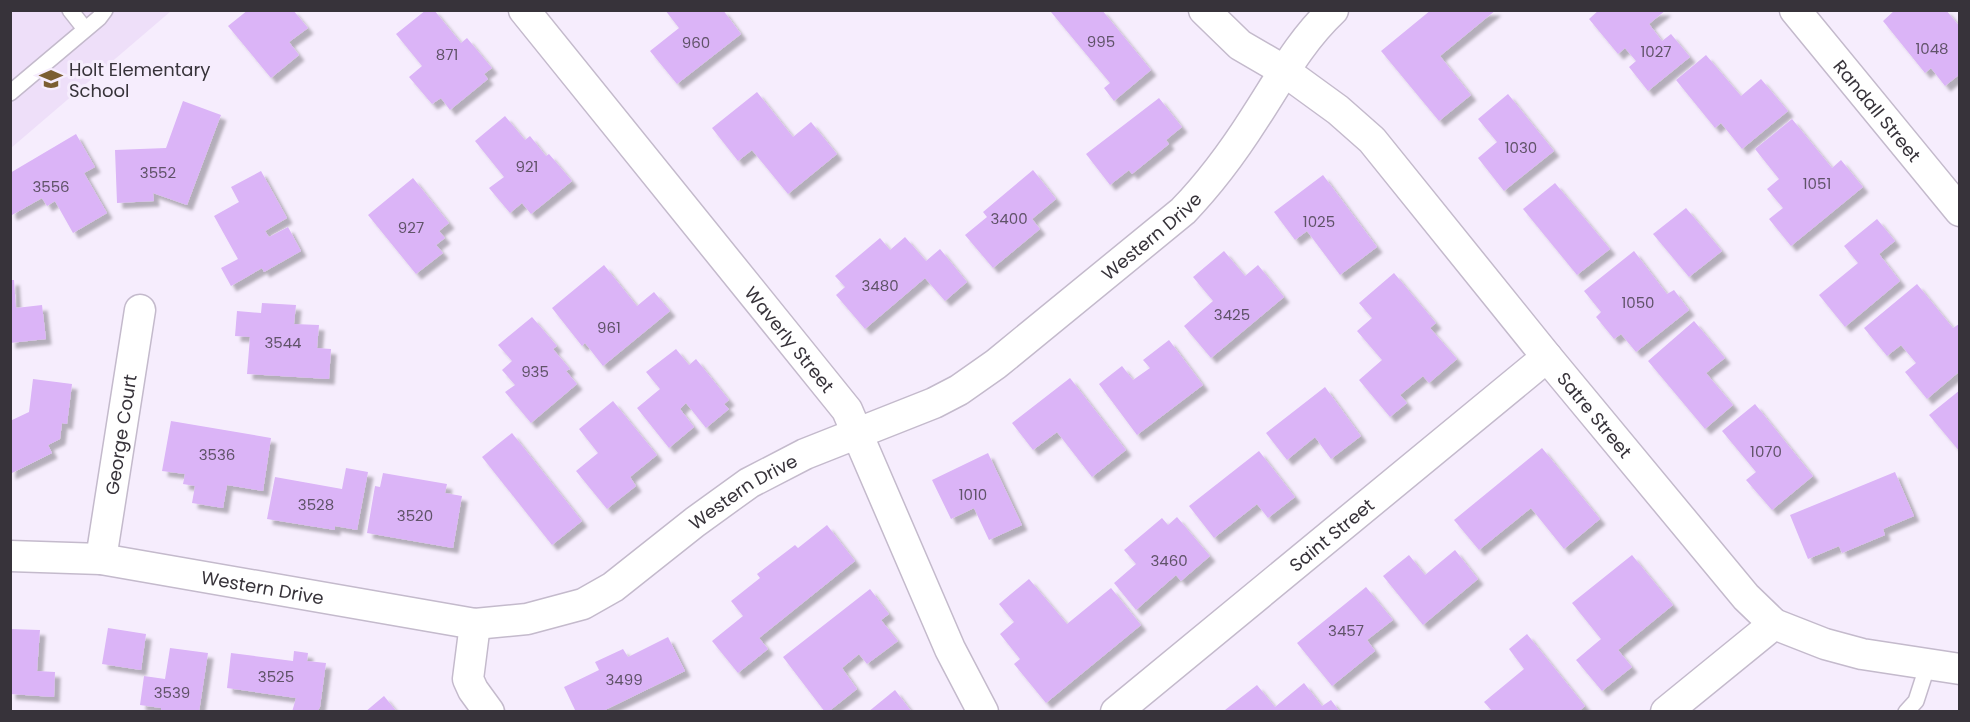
<svg xmlns="http://www.w3.org/2000/svg" width="1970" height="722" font-family="Poppins,sans-serif">
<defs>
<filter id="shadow"><feDropShadow dx="5.5" dy="5.5" stdDeviation="1.5" flood-color="#0004"/></filter>
</defs>
<rect width="100%" height="100%" fill="#f6edfd"/>
<polygon fill="#eedff9" points="11,11 171,11 11,148"/>
<g fill="#dbb4f7" filter="url(#shadow)">
<polygon points="248,10 293,10 308,28 289,42 299,55 271,78 228,26"/>
<polygon points="426,10 434,10 461,43 467,38 492,68 484,74 488,79 450,110 441,98 432,104 409,77 422,66 396,34"/>
<polygon points="665,10 723,10 741,34 677,84 650,51 679,28"/>
<polygon points="1053,10 1102,10 1151,70 1114,101 1104,88 1110,83 1051,12"/>
<polygon points="1431,10 1496,10 1440,56 1471,95 1439,121 1381,51"/>
<polygon points="1599,10 1666,10 1649,24 1662,41 1671,34 1690,57 1648,91 1629,67 1636,61 1625,48 1618,54 1589,19"/>
<polygon points="1895,10 1946,10 1960,27 1960,74 1945,86 1931,68 1925,73 1883,21"/>
<polygon points="1706,55 1741,96 1761,79 1788,111 1742,149 1721,123 1715,128 1676,80"/>
<polygon points="757,92 793,137 811,122 837,154 788,194 752,150 738,161 712,128"/>
<polygon points="1508,94 1554,151 1504,191 1478,158 1497,142 1478,119"/>
<polygon points="1159,98 1182,127 1166,140 1169,144 1132,174 1129,170 1110,185 1086,154"/>
<polygon points="183,101 221,115 187,205 153,193 154,201 117,203 115,150 166,148"/>
<polygon points="505,116 525,140 530,136 546,156 549,154 572,181 531,214 522,203 510,213 489,188 504,177 475,141"/>
<polygon points="1792,119 1832,168 1841,160 1863,187 1791,246 1769,219 1783,208 1767,189 1779,179 1755,149"/>
<polygon points="76,134 95,167 84,173 107,213 73,233 55,201 47,206 42,198 12,215 10,212 10,173"/>
<polygon points="1033,170 1056,199 1032,219 1040,229 993,268 965,235 987,217 983,212"/>
<polygon points="261,171 287,218 265,231 269,237 288,227 301,251 264,272 262,268 231,286 221,268 238,259 214,216 239,202 231,187"/>
<polygon points="1323,175 1377,247 1340,275 1307,231 1295,240 1274,212"/>
<polygon points="413,178 449,223 439,231 445,238 436,245 443,253 416,274 368,215"/>
<polygon points="1555,183 1610,249 1577,275 1523,209"/>
<polygon points="1686,208 1722,251 1689,277 1653,234"/>
<polygon points="1877,219 1895,241 1879,254 1900,281 1845,327 1819,295 1858,263 1844,246"/>
<polygon points="905,237 926,261 940,249 967,282 945,301 925,278 865,329 836,295 845,287 835,276 880,238 890,250"/>
<polygon points="1224,251 1245,276 1258,265 1284,297 1211,358 1184,326 1213,301 1193,277"/>
<polygon points="1634,251 1667,294 1674,290 1689,310 1636,352 1621,334 1614,339 1596,317 1601,312 1584,291"/>
<polygon points="604,265 637,306 654,292 670,311 603,366 585,343 582,346 552,308"/>
<polygon points="1394,273 1436,323 1430,328 1457,359 1429,383 1423,376 1400,395 1407,403 1390,417 1359,380 1382,360 1357,331 1372,318 1359,303"/>
<polygon points="10,280 14,280 16,308 42,305 46,339 10,343"/>
<polygon points="1917,284 1953,328 1959,324 1960,325 1960,371 1927,399 1905,372 1916,363 1901,345 1887,356 1864,328"/>
<polygon points="262,303 296,305 294,324 319,325 317,348 331,349 329,379 247,374 250,337 235,336 237,311 261,313"/>
<polygon points="532,317 557,346 553,349 570,369 566,371 577,384 531,423 505,392 515,385 502,370 512,361 498,345"/>
<polygon points="1694,321 1725,358 1706,373 1733,405 1705,429 1648,361"/>
<polygon points="1169,340 1203,385 1137,435 1099,384 1122,366 1133,380 1150,368 1143,360"/>
<polygon points="676,349 689,365 696,359 729,400 724,404 729,409 706,428 686,403 680,409 694,427 669,448 637,408 660,389 646,372"/>
<polygon points="1070,378 1126,450 1092,477 1057,432 1033,450 1012,423"/>
<polygon points="33,379 72,384 67,424 62,423 60,439 48,445 52,453 10,474 10,421 29,412"/>
<polygon points="1325,387 1361,436 1331,459 1315,437 1287,460 1266,433"/>
<polygon points="1960,390 1960,452 1929,415"/>
<polygon points="613,401 657,455 630,477 636,486 607,509 576,471 598,453 579,429"/>
<polygon points="1755,404 1813,476 1772,510 1746,480 1756,472 1722,431"/>
<polygon points="171,421 271,438 263,491 227,485 223,508 192,503 195,486 183,484 185,474 162,471"/>
<polygon points="512,433 582,521 552,545 482,457"/>
<polygon points="1542,448 1600,519 1564,549 1531,508 1479,550 1454,520"/>
<polygon points="1259,451 1295,497 1268,518 1257,504 1214,538 1189,506"/>
<polygon points="988,453 1022,525 989,540 974,508 951,519 932,480"/>
<polygon points="346,468 368,472 357,530 335,526 335,530 267,519 275,477 342,489"/>
<polygon points="1895,472 1914,516 1883,529 1885,535 1842,553 1839,546 1808,559 1790,515"/>
<polygon points="383,473 447,484 445,493 462,496 453,548 367,533 375,486 380,487"/>
<polygon points="1177,517 1210,556 1181,581 1176,575 1136,610 1114,583 1136,564 1124,550 1162,518 1168,525"/>
<polygon points="827,525 855,561 759,638 768,649 738,673 712,641 743,616 731,601 760,578 757,574 795,545 798,548"/>
<polygon points="1455,550 1478,579 1423,625 1383,576 1409,555 1425,575"/>
<polygon points="1632,555 1673,605 1618,650 1632,667 1602,691 1576,660 1601,639 1572,603"/>
<polygon points="1029,579 1067,624 1111,588 1141,625 1046,703 1014,664 1020,659 1000,634 1014,622 999,604"/>
<polygon points="1366,587 1393,620 1367,640 1375,651 1332,686 1297,643"/>
<polygon points="870,589 889,614 881,620 898,641 867,664 859,654 842,668 857,689 828,712 825,712 783,657"/>
<polygon points="108,628 146,634 141,670 102,664"/>
<polygon points="10,629 40,630 37,671 55,672 54,697 10,694"/>
<polygon points="1527,634 1585,706 1578,712 1493,712 1484,702 1524,669 1509,649"/>
<polygon points="668,637 685,671 601,712 576,712 564,687 599,670 595,662 623,649 628,657"/>
<polygon points="170,648 208,653 199,712 161,712 161,708 140,705 144,676 165,679"/>
<polygon points="294,651 308,653 307,661 326,663 320,707 317,712 292,712 296,698 227,688 231,653 293,661"/>
<polygon points="1304,683 1322,706 1331,700 1340,712 1226,712 1225,710 1257,685 1275,707"/>
<polygon points="895,690 912,712 868,712"/>
<polygon points="384,696 397,712 365,712"/>
</g>
<g fill="none" stroke-linecap="round" stroke-linejoin="round">
<g stroke="#c4bacc" stroke-width="18">
<g id="lane">
<polyline points="70,10 85,29"/>
<polyline points="10,93 99,18 105,10"/>
<polyline points="1906,712 1916,701 1928,664"/>
</g>
</g>
<g stroke="#c4bacc" stroke-width="33">
<g id="street">
<path id="s1" d="M 524,10 L 847,410 L 950,649 L 983,712"/>
<path id="s2" d="M 1204,10 L 1240,45 L 1283,70 L 1338,110 L 1372,140 L 1547,357 L 1746,597 L 1774,624 L 1825,644 L 1862,654 L 1960,669"/>
<path id="s3" d="M 1795,10 L 1960,211"/>
<path id="s4" d="M 10,556 L 101,559 L 475,624 L 527,619 L 583,604 L 613,587 L 695,522 L 749,483 L 805,454 L 934,403 L 959,390 L 996,364 L 1183,211 C 1210,183 1233,152 1254,119 C 1279,81 1299,42 1333,10"/>
<path id="s5" d="M 101,559 L 140,310"/>
<polyline points="475,624 468,679 473,690 489,712"/>
<path id="s6" d="M 1116,712 L 1547,357"/>
<polyline points="1666,712 1774,624"/>
</g>
</g>
<use href="#lane" stroke="#fff" stroke-width="15"/>
<use href="#street" stroke="#fff" stroke-width="30"/>
</g>
<defs>
<g id="school-bare" transform="scale(1.8)"><path d="M0-5L7-2L0 1L-7-2ZM-4 1L0 2.5L4 1V4Q0 6-4 4Z" fill="#7b5e31" stroke="#f6edfd" stroke-width="2.5" paint-order="stroke"/></g>
</defs>
<g fill-rule="evenodd">
<use href="#school-bare" x="51" y="79"/>
</g>
<g text-anchor="middle" dominant-baseline="central" stroke-width="6" stroke-linejoin="round" paint-order="stroke">
<g font-size="15" fill="#605369">
<text x="1101" y="41">995</text>
<text x="696" y="42">960</text>
<text x="1932" y="48">1048</text>
<text x="1656" y="51">1027</text>
<text x="447" y="54">871</text>
<text x="1521" y="147">1030</text>
<text x="527" y="166">921</text>
<text x="158" y="172">3552</text>
<text x="1817" y="183">1051</text>
<text x="51" y="186">3556</text>
<text x="1009" y="218">3400</text>
<text x="1319" y="221">1025</text>
<text x="411" y="227">927</text>
<text x="880" y="285">3480</text>
<text x="1638" y="302">1050</text>
<text x="1232" y="314">3425</text>
<text x="609" y="327">961</text>
<text x="283" y="342">3544</text>
<text x="535" y="371">935</text>
<text x="1766" y="451">1070</text>
<text x="217" y="454">3536</text>
<text x="973" y="494">1010</text>
<text x="316" y="504">3528</text>
<text x="415" y="515">3520</text>
<text x="1169" y="560">3460</text>
<text x="1346" y="630">3457</text>
<text x="276" y="676">3525</text>
<text x="624" y="679">3499</text>
<text x="172" y="692">3539</text>
</g>
<g font-size="18" fill="#37333a" stroke="#f6edfd" text-anchor="start">
<text x="69" y="69">Holt Elementary<tspan x="69" dy="21">School</tspan></text>
</g>
<g font-size="18" fill="#37333a" stroke="#f6edfd">
<text stroke="none"><textPath href="#s3" startOffset="130">Randall Street</textPath></text>
<text stroke="none"><textPath href="#s4" startOffset="1263">Western Drive</textPath></text>
<text stroke="none"><textPath href="#s1" startOffset="423">Waverly Street</textPath></text>
<text stroke="none"><textPath href="#s2" startOffset="567">Satre Street</textPath></text>
<text stroke="none"><textPath href="#s5" startOffset="126">George Court</textPath></text>
<text stroke="none"><textPath href="#s4" startOffset="777">Western Drive</textPath></text>
<text stroke="none"><textPath href="#s6" startOffset="279">Saint Street</textPath></text>
<text stroke="none"><textPath href="#s4" startOffset="255">Western Drive</textPath></text>
</g>
</g>
<rect width="1970" height="722" fill="none" stroke="#37333a" stroke-width="24"/>
</svg>
